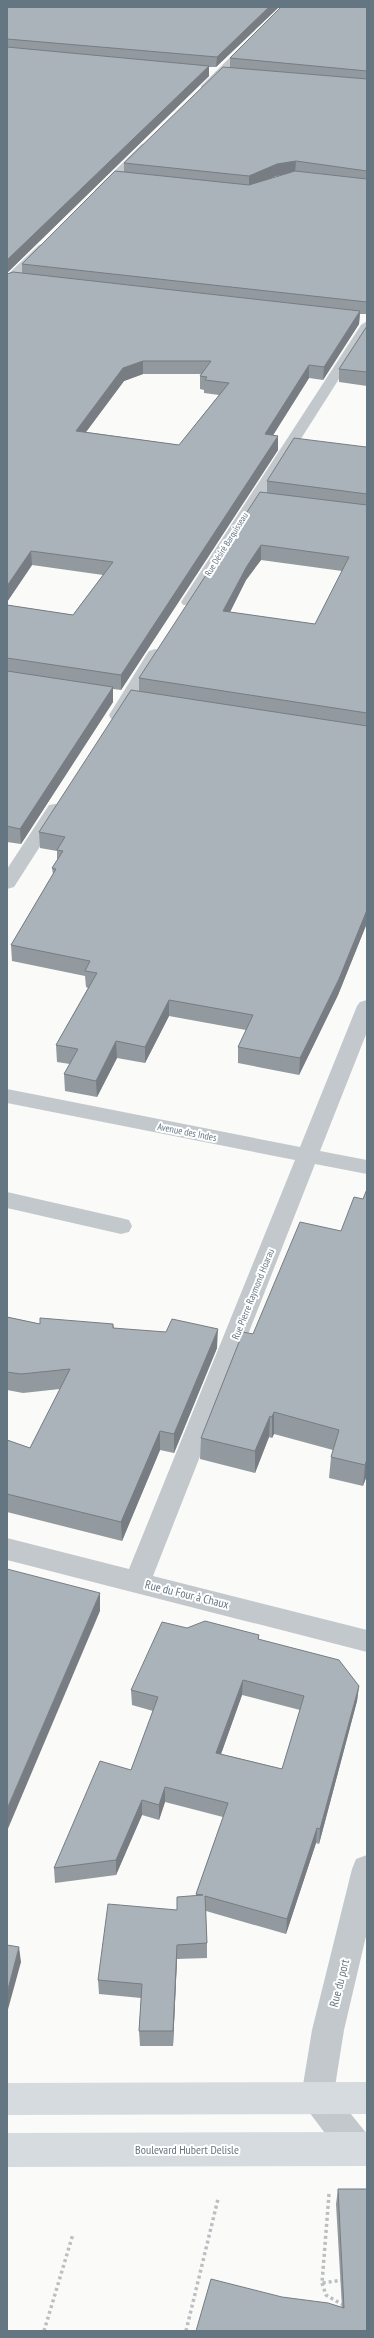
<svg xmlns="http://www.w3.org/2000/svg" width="374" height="2338" font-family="'PT Sans Narrow',sans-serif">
<rect width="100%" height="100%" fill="#fafaf8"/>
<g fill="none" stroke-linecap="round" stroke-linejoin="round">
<g stroke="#bbbfc2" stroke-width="3.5" stroke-dasharray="3 3" stroke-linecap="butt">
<polyline points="329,2194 322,2283 343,2280"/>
<polyline points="322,2283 326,2295 343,2305"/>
<polyline points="44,2331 73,2234"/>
<polyline points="186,2331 218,2199"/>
</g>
<g fill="#c3c8cc" fill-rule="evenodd">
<polygon points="281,7 290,7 207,90 201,90 201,86"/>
<polygon points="146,143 150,144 150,148 103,194 95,194 95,190 142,144"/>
<polygon points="43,244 49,247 11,285 7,286 7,275 39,245"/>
<polygon points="367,321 367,335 197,602 195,605 183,605 181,602 361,325"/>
<polygon points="155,649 161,651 163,654 125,715 123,719 111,719 109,715 147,654 149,651"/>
<polygon points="55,804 61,805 64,809 14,887 7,889 7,869 49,805"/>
<polygon points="367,1000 367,1032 320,1151 367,1160 367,1174 315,1164 153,1576 367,1630 367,1652 7,1560 7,1538 129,1569 295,1160 7,1103 7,1089 300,1147 357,1006 360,1002"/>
<polygon points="7,1192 121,1218 129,1220 132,1226 129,1232 121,1234 7,1208"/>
<polygon points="367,1855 367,1932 344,2030 334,2093 367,2134 367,2162 358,2166 346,2161 306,2108 301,2097 312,2030 352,1869 356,1859"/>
</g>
<g fill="#d6dbdf" fill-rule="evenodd">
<polygon points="367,2082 367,2114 7,2115 7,2083"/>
<polygon points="367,2132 367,2166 7,2167 7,2133"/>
</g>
</g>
<g fill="#929a9f" fill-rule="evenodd">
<polygon points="7,7 279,7 216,67 209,67 209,76 7,273"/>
<path d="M 367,7 L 367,314 L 360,314 L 359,324 L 323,380 L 309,378 L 273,435 L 278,436 L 278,450 L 121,690 L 113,689 L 113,702 L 21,844 L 7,842 L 7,605 L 73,615 L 103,575 L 32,565 L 7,602 L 7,274 L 22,273 L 22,264 L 124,172 L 124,163 L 230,68 L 230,58 ZM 284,174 L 269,179 L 276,176 ZM 143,374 L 201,374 L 200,376 L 200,389 L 204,390 L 204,393 L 219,395 L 179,445 L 86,432 L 124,381 Z"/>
<polygon points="367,326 367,386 339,382 339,369"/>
<path d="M 367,445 L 367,923 L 338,995 L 299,1075 L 238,1063 L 238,1047 L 246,1030 L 169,1016 L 145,1063 L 117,1058 L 97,1097 L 65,1091 L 64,1074 L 70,1064 L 57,1062 L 56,1045 L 88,988 L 86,987 L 85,976 L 12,961 L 11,945 L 53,874 L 52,868 L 57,860 L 57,851 L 40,848 L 39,832 L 139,691 L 139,678 L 267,492 L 267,481 L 366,447 ZM 261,560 L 342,571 L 315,624 L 230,612 L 246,580 Z"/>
<polygon points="367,1189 367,1475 363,1486 329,1478 331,1457 333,1450 274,1434 272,1438 269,1437 255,1473 200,1459 201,1438 253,1334 341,1231 363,1199"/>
<polygon points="7,1317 40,1324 113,1324 114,1328 217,1348 174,1453 160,1450 122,1541 7,1512 7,1440 30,1448 60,1389 23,1393 7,1390"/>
<path d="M 187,1628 L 259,1635 L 259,1639 L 359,1686 L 357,1701 L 319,1844 L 316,1843 L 286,1934 L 206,1911 L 207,1943 L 207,1958 L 177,1959 L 173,2046 L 140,2046 L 139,2031 L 141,1998 L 99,1994 L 98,1980 L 177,1910 L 196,1896 L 196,1894 L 223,1817 L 165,1802 L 159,1820 L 142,1815 L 116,1875 L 55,1883 L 54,1868 L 131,1770 L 153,1711 L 132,1705 L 131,1690 ZM 242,1695 L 300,1710 L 282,1769 L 221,1754 Z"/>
<polygon points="338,2189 367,2331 282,2297 342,2307 336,2204"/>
</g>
<g fill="#777d82">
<polygon points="269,7 279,7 216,67 217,57"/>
<polygon points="209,66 209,76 7,273 7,260"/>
<polygon points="296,161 295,173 276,176 249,187 249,176 277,164"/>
<polygon points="360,311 359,324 323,380 324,367"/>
<polygon points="143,361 143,374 124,381 77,444 76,431 123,368"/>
<polygon points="309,365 309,378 265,448 265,434"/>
<polygon points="278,436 278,450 121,690 121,675"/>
<polygon points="261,545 261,560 246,580 223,626 223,611 247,566"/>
<polygon points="31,551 32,565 7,602 7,586"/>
<polygon points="113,687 113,702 21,844 20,829"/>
<polygon points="367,910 367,923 338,995 299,1075 300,1058"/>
<polygon points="169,1000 169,1016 145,1063 145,1047"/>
<polygon points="116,1041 117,1058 97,1097 96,1081"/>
<polygon points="218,1329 217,1348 174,1453 174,1434"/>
<polygon points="274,1412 274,1434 272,1438 272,1417"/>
<polygon points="270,1416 269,1437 255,1473 255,1451"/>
<polygon points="160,1431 160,1450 122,1541 121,1522"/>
<polygon points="367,1459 367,1475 363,1486 365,1465"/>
<polygon points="100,1593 100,1611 7,1831 7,1809"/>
<polygon points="243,1680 242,1695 216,1768 216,1753"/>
<polygon points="359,1686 357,1701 319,1844 320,1829"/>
<polygon points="165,1787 165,1802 159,1820 159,1805"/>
<polygon points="142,1800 142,1815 116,1875 116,1860"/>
<polygon points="317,1828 316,1843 286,1934 287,1919"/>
<polygon points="177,1945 177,1959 173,2046 173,2031"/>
<polygon points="19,1947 21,1962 7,2013 7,1993"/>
</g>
<g fill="#aab3b9" stroke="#777d82" fill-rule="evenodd">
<polygon points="7,7 269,7 217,57 7,39"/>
<polygon points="281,7 367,7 367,71 230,58"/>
<polygon points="7,47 209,66 7,260"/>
<polygon points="223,67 367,79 367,171 296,161 277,164 249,176 124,163"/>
<polygon points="115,171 249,185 295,171 367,179 367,302 22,264"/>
<path d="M 13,272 L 360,311 L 324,367 L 309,365 L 265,434 L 278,436 L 121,675 L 7,658 L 7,605 L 73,615 L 113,562 L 31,551 L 7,586 L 7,274 ZM 143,361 L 211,361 L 200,376 L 207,377 L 205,380 L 229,383 L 179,445 L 76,431 L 123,368 Z"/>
<polygon points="367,326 367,372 339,369"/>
<polygon points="294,438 366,447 367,445 367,494 267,481"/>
<path d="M 260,492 L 367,505 L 367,713 L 139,678 ZM 261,545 L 349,557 L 315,624 L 223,611 L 247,566 Z"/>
<polygon points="7,671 113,687 20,829 7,826"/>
<polygon points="131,690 367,726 367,910 339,979 300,1058 238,1047 253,1015 169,1000 145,1047 116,1041 96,1081 64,1074 78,1049 56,1045 97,973 85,971 90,961 11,945 56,869 52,868 63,851 57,850 65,837 39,832"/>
<polygon points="367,1189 367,1459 365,1465 331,1457 339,1430 274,1412 272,1417 270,1416 255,1451 201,1438 243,1332 253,1334 300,1222 341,1231 354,1197 363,1199"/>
<polygon points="7,1317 40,1324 40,1318 113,1324 113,1328 166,1332 172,1319 218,1329 174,1434 160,1431 121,1522 7,1494 7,1440 30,1448 70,1369 21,1374 7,1372"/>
<polygon points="7,1569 100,1593 7,1809"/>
<path d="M 205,1621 L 259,1635 L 258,1639 L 339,1660 L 359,1686 L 320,1829 L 317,1828 L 287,1919 L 205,1896 L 207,1943 L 177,1945 L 173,2031 L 139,2031 L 142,1984 L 98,1980 L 108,1904 L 177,1910 L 177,1897 L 203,1895 L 196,1894 L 228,1803 L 165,1787 L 159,1805 L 142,1800 L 116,1860 L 54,1868 L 100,1761 L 131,1770 L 158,1697 L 131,1690 L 162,1622 L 187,1628 ZM 243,1680 L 304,1696 L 282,1769 L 216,1753 Z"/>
<polygon points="7,1945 19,1947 7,1993"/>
<polygon points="338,2189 367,2189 367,2331 196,2331 211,2279 282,2297 328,2303 344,2308"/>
</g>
<g text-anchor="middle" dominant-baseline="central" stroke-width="4" stroke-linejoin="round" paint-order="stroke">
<g font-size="9" fill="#657683" stroke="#fff">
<text transform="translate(226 544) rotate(-58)">Rue Désiré Barquisseau</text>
</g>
<g font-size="10" fill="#657683" stroke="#fff">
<text transform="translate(187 1132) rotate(11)">Avenue des Indes</text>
<text transform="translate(253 1294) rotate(-68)">Rue Pierre Raymond Hoarau</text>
</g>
<g font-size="12" fill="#657683" stroke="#fff">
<text transform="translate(187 1594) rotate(14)">Rue du Four à Chaux</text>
<text transform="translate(339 1983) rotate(-76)">Rue du port</text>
<text x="187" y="2149">Boulevard Hubert Delisle</text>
</g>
</g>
<rect width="374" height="2338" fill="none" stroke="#657683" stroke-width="16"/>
</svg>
